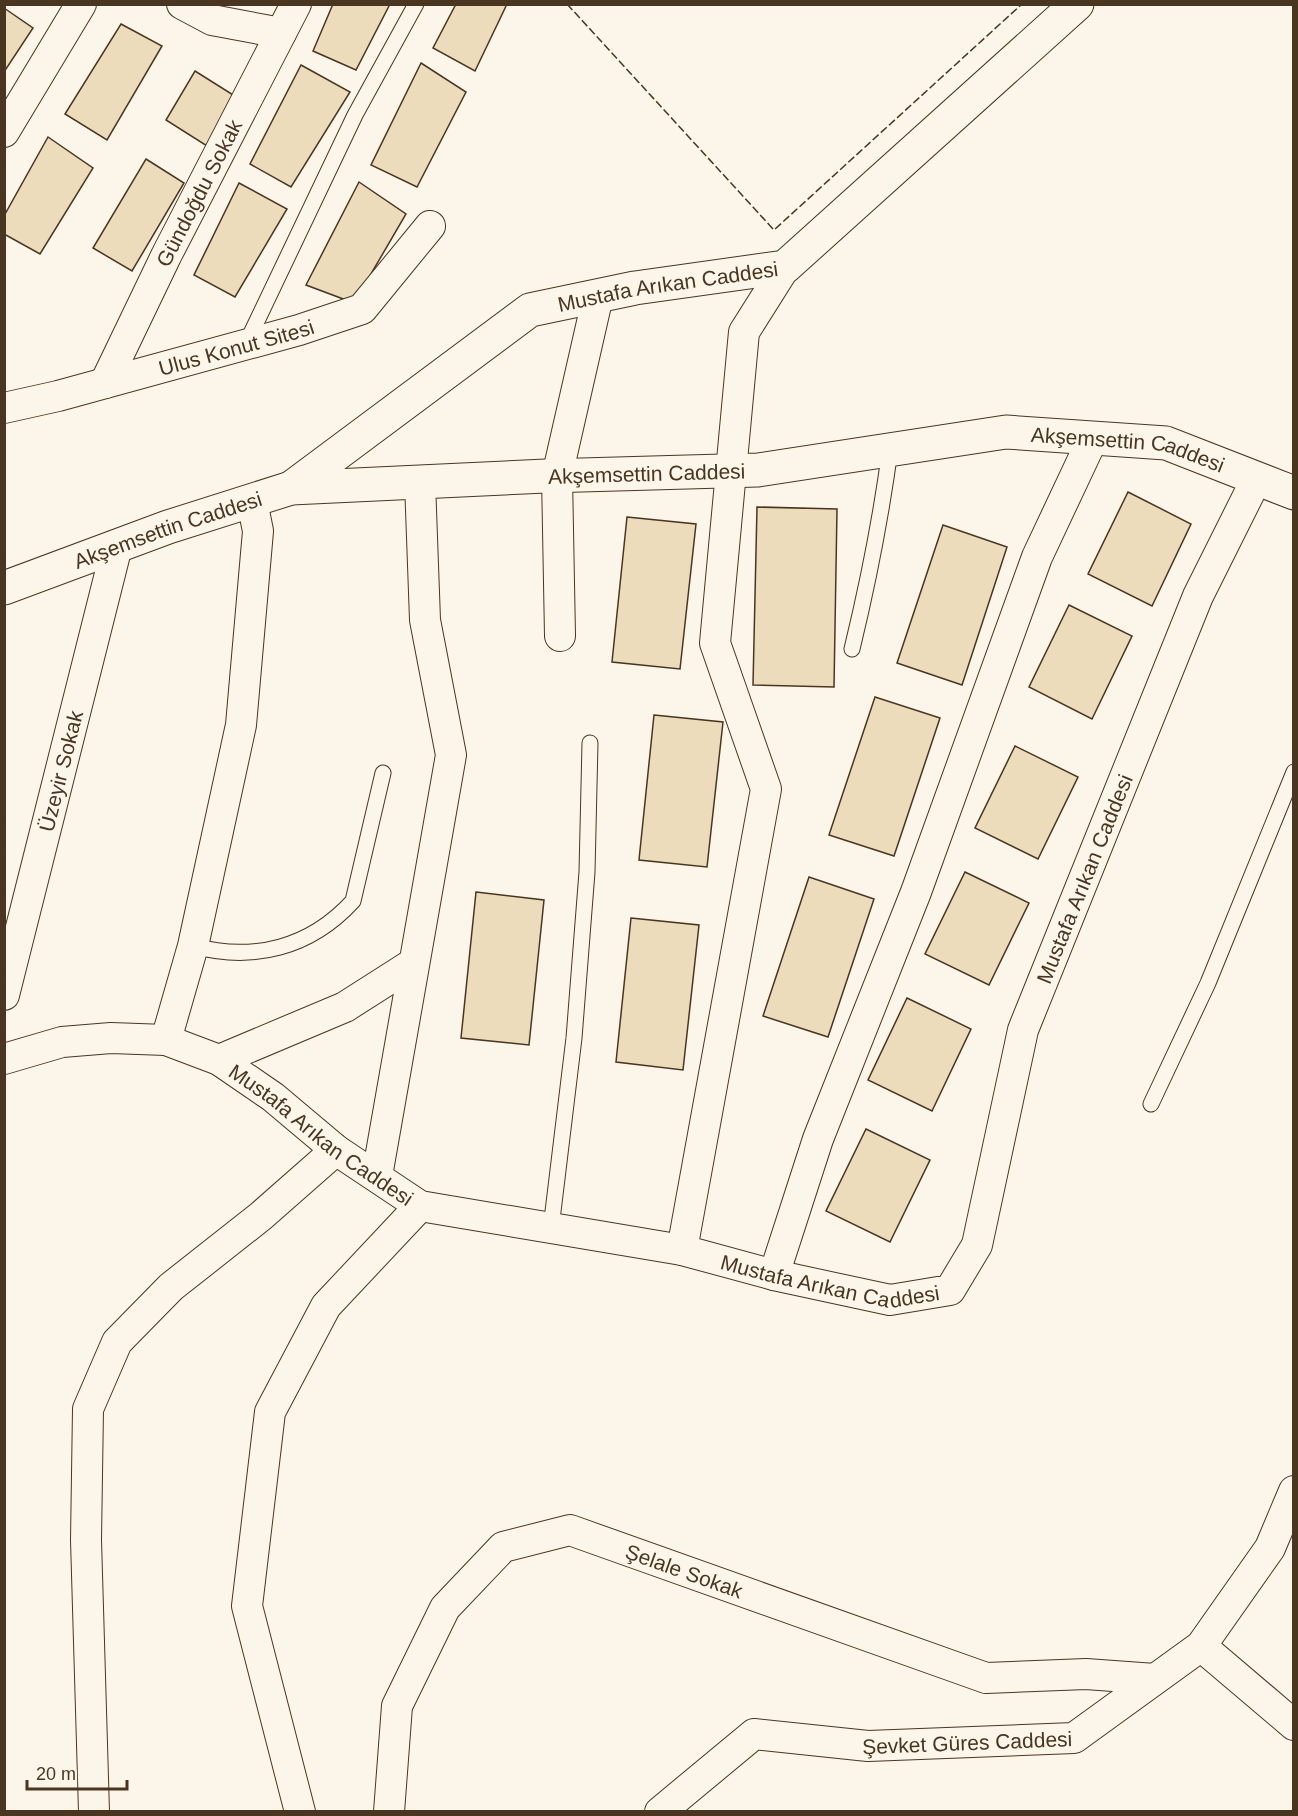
<svg xmlns="http://www.w3.org/2000/svg" width="1298" height="1816" font-family="Arial,sans-serif">
<rect width="100%" height="100%" fill="#fbf6e9"/>
<g fill="#ecdcbc" stroke="#4a3520" stroke-width="1.5">
<polygon points="333,4 390,4 356,70 313,51"/>
<polygon points="456,4 507,4 475,71 433,48"/>
<polygon points="4,8 33,28 4,72"/>
<polygon points="121,24 162,46 107,140 65,114"/>
<polygon points="421,63 466,92 417,187 371,165"/>
<polygon points="301,65 350,92 291,187 250,164"/>
<polygon points="195,71 238,98 207,146 166,120"/>
<polygon points="48,137 93,168 40,254 4,234 4,216"/>
<polygon points="146,159 184,183 132,271 93,248"/>
<polygon points="359,182 406,214 354,303 306,285"/>
<polygon points="239,183 287,209 235,297 194,275"/>
<polygon points="1128,492 1191,524 1152,606 1088,574"/>
<polygon points="757,507 837,509 834,687 753,685"/>
<polygon points="627,517 696,524 680,669 612,662"/>
<polygon points="943,525 1007,547 962,685 897,663"/>
<polygon points="1069,605 1132,636 1092,719 1029,687"/>
<polygon points="875,697 940,718 894,856 829,835"/>
<polygon points="654,715 723,722 707,867 639,860"/>
<polygon points="1015,746 1078,777 1038,859 975,828"/>
<polygon points="965,872 1029,903 989,985 925,954"/>
<polygon points="809,877 874,899 828,1037 763,1016"/>
<polygon points="476,892 544,900 529,1045 461,1038"/>
<polygon points="631,918 699,925 683,1070 616,1062"/>
<polygon points="907,998 971,1029 932,1111 868,1080"/>
<polygon points="866,1129 930,1160 890,1242 826,1211"/>
</g>
<g fill="none" stroke-linecap="round" stroke-linejoin="round">
<g stroke="#4a3520" stroke-width="17">
<g id="lane">
<polyline points="246,344 355,115 416,4"/>
<path d="M 852,649 C 868,583 881,517 890,450"/>
<path d="M 193,946 C 254,962 310,948 353,901 L 383,773"/>
<polyline points="1151,1104 1208,983 1294,772"/>
<polyline points="551,1228 574,1038 587,872 590,743"/>
</g>
</g>
<g stroke="#4a3520" stroke-width="32">
<g id="street">
<polyline points="182,4 212,20 281,33"/>
<polyline points="4,132 81,4"/>
<path id="s1" d="M 105,383 L 166,256 L 296,4"/>
<path id="s2" d="M 4,408 L 58,396 L 299,330 L 362,309 L 430,226"/>
<polyline points="560,636 557,476 598,296"/>
<path id="s3" d="M 4,995 L 117,546"/>
<polyline points="166,1040 193,946 241,725 258,531 252,501"/>
<path id="s4" d="M 4,1059 L 62,1042 L 111,1038 L 166,1040 L 219,1060 L 273,1097 L 336,1150 L 420,1206 L 682,1250 L 774,1275 L 890,1300 L 950,1290 L 977,1245 L 1023,1030 L 1198,596 L 1257,478"/>
<polyline points="219,1060 345,1007 414,963"/>
<polyline points="377,1176 451,755 425,620 420,482"/>
<polyline points="682,1250 766,789 715,643 744,332 785,267"/>
<polyline points="774,1275 818,1139 916,892 1037,557 1093,438"/>
<polyline points="1201,1646 1294,1725"/>
<polyline points="94,1812 86,1540 88,1409 117,1342 171,1287 261,1216 336,1150"/>
<polyline points="300,1812 247,1606 270,1412 326,1306 420,1206"/>
<path id="s5" d="M 389,1812 L 397,1706 L 445,1608 L 503,1547 L 570,1530 L 986,1678 L 1086,1674 L 1155,1679"/>
<path id="s6" d="M 660,1812 L 754,1734 L 868,1746 L 1074,1738 L 1201,1646 L 1270,1548 L 1294,1491"/>
</g>
</g>
<g stroke="#4a3520" stroke-width="35">
<g id="secondary">
<path id="s7" d="M 291,488 L 530,310 L 635,288 L 785,267 L 1077,4"/>
<path id="s8" d="M 4,588 L 168,527 L 291,488 L 546,476 L 758,470 L 1006,432 L 1166,443 L 1294,493"/>
</g>
</g>
<use href="#lane" stroke="#fbf6e9" stroke-width="15"/>
<use href="#street" stroke="#fbf6e9" stroke-width="30"/>
<use href="#secondary" stroke="#fbf6e9" stroke-width="33"/>
<polyline stroke="#4a3520" stroke-width="1.5" stroke-dasharray="8 3" stroke-linecap="butt" points="567,4 774,230 1022,4"/>
</g>
<g text-anchor="middle" dominant-baseline="central" stroke-width="4.5" stroke-linejoin="round" paint-order="stroke">
<g font-size="21" fill="#4a3520" stroke="#fbf6e9">
<text stroke="none"><textPath href="#s1" startOffset="212">Gündoğdu Sokak</textPath></text>
<text stroke="none"><textPath href="#s7" startOffset="438">Mustafa Arıkan Caddesi</textPath></text>
<text stroke="none"><textPath href="#s2" startOffset="240">Ulus Konut Sitesi</textPath></text>
<text stroke="none"><textPath href="#s8" startOffset="1146">Akşemsettin Caddesi</textPath></text>
<text stroke="none"><textPath href="#s8" startOffset="660">Akşemsettin Caddesi</textPath></text>
<text stroke="none"><textPath href="#s8" startOffset="174">Akşemsettin Caddesi</textPath></text>
<text stroke="none"><textPath href="#s3" startOffset="231">Üzeyir Sokak</textPath></text>
<text stroke="none"><textPath href="#s4" startOffset="1446">Mustafa Arıkan Caddesi</textPath></text>
<text stroke="none"><textPath href="#s4" startOffset="348">Mustafa Arıkan Caddesi</textPath></text>
<text stroke="none"><textPath href="#s4" startOffset="888">Mustafa Arıkan Caddesi</textPath></text>
<text stroke="none"><textPath href="#s5" startOffset="490">Şelale Sokak</textPath></text>
<text stroke="none"><textPath href="#s6" startOffset="336">Şevket Güres Caddesi</textPath></text>
</g>
</g>
<rect width="1298" height="1816" fill="none" stroke="#4a3520" stroke-width="12"/>
<path d="M27 1780v9h100v-9" fill="none" stroke="#4a3520" stroke-width="3"/>
<text x="36" y="1780" font-size="18" fill="#4a3520" stroke="#fbf6e9" stroke-width="4.5" paint-order="stroke">20 m</text>
</svg>
